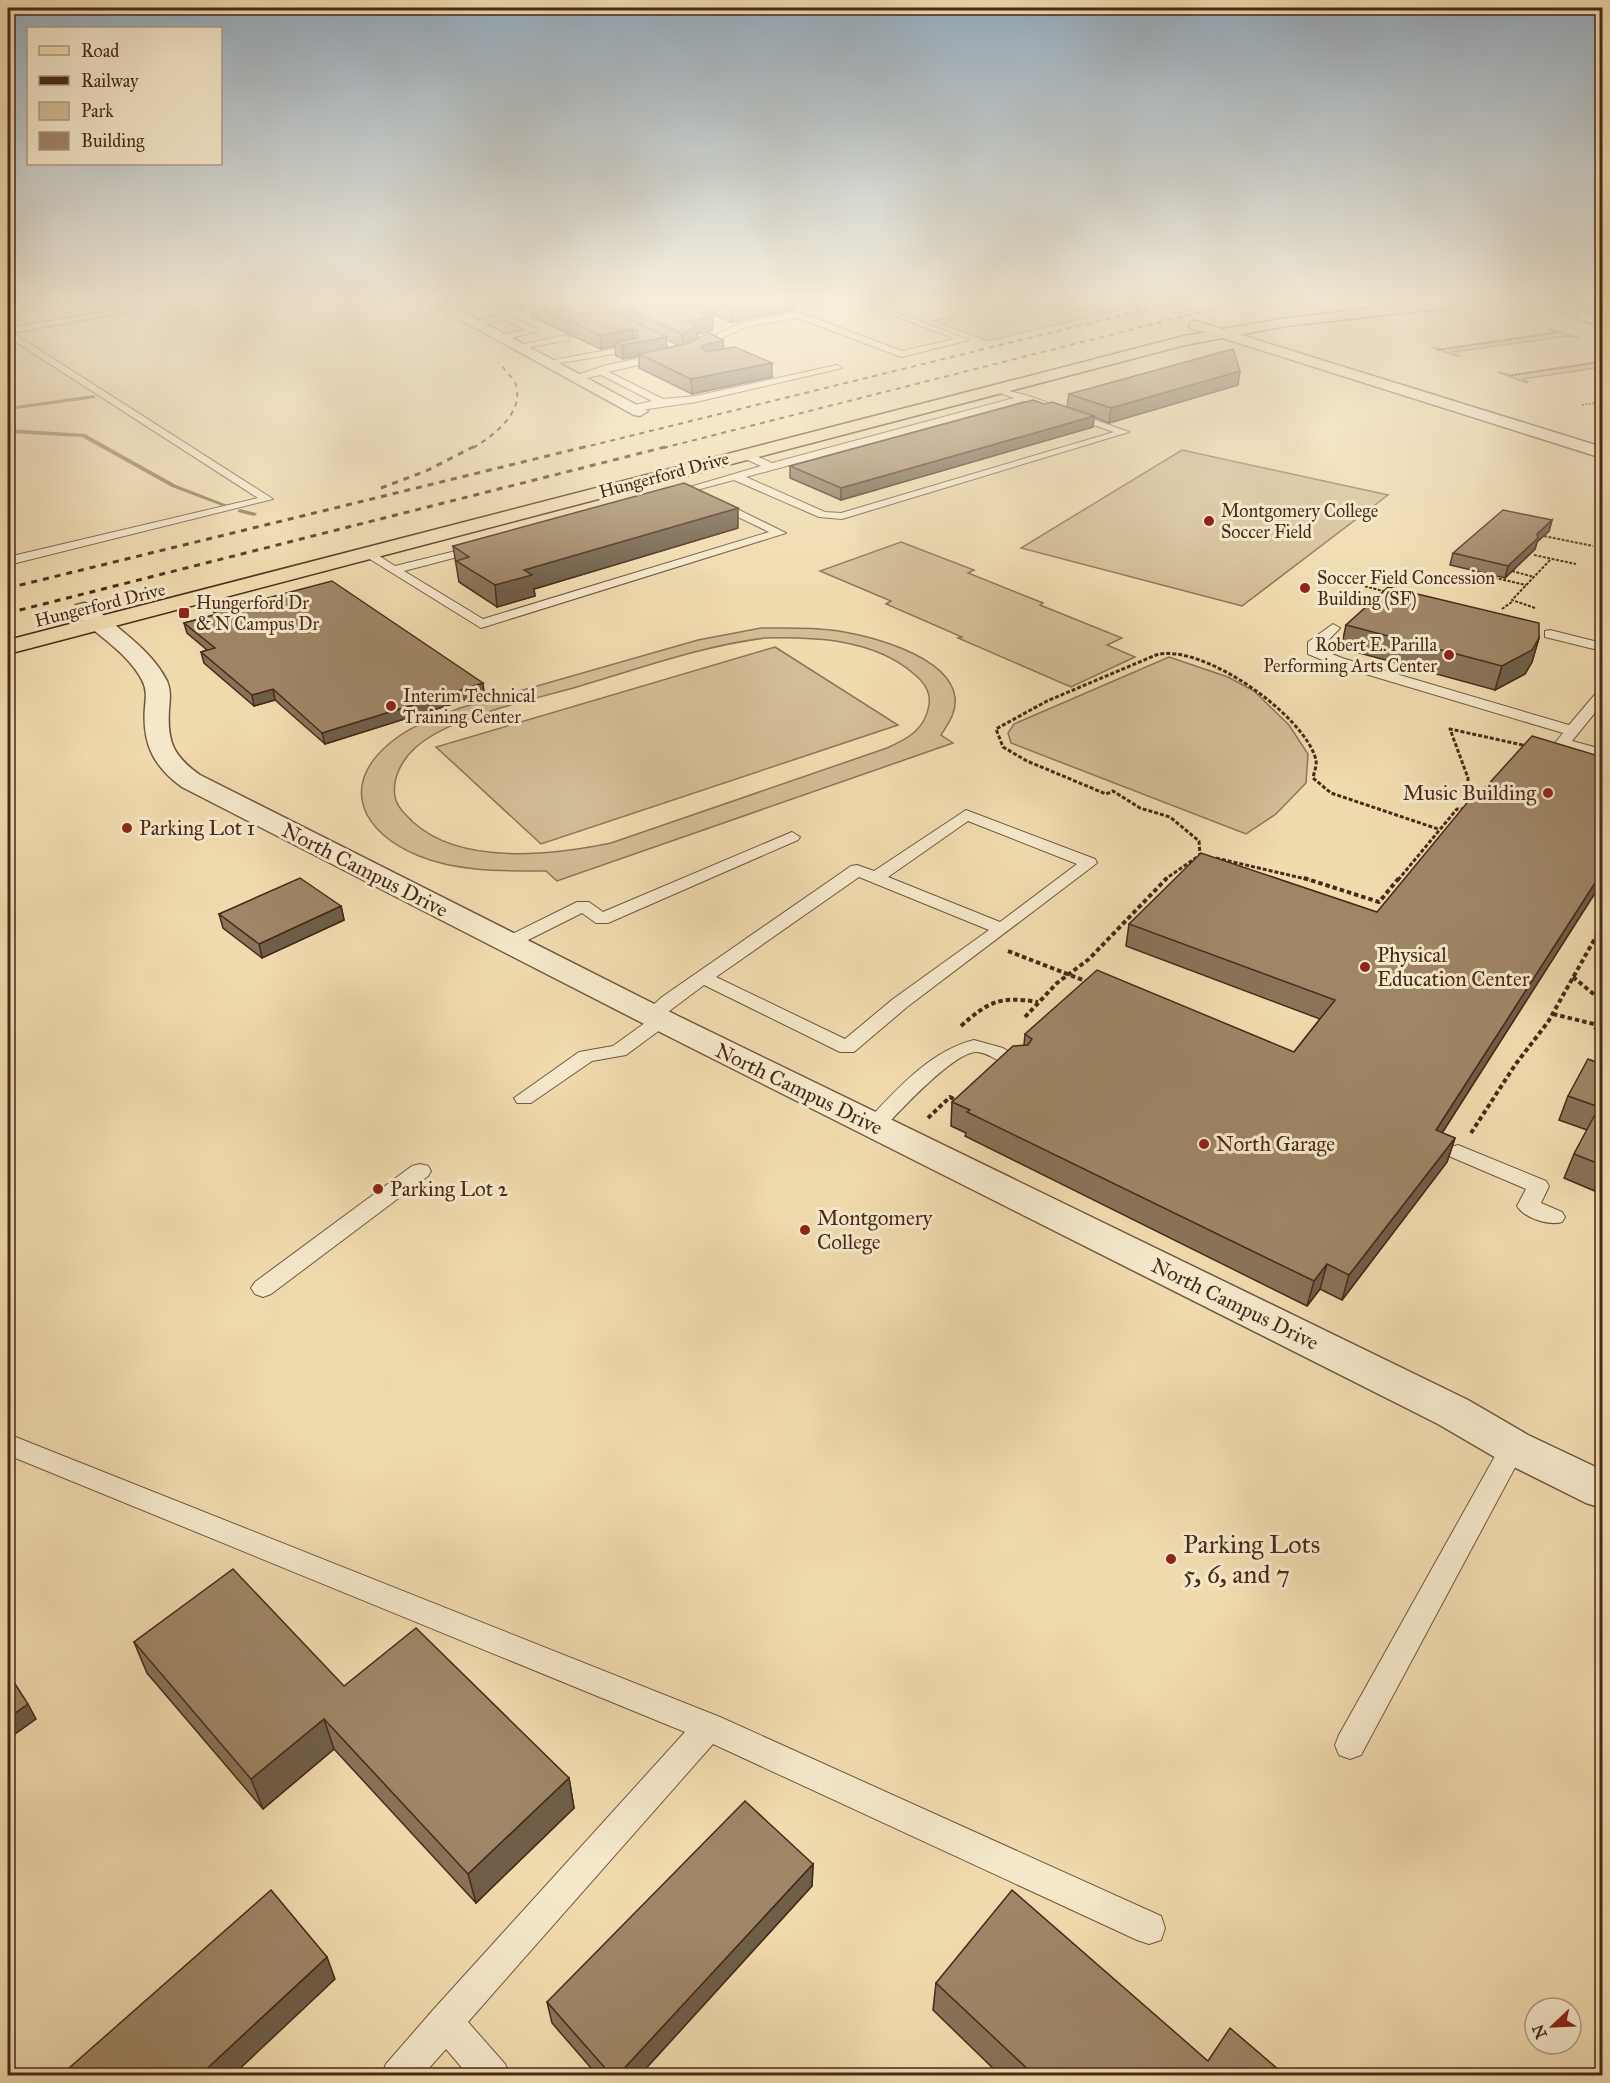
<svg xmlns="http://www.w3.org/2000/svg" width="1610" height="2083" font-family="'IM FELL Great Primer',serif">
<rect width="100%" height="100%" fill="#f0dbaf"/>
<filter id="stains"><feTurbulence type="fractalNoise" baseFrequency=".00333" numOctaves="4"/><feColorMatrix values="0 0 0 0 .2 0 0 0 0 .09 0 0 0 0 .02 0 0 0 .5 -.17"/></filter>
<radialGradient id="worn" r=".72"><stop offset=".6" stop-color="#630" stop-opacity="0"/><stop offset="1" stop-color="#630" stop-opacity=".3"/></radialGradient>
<g fill="#d3bd96" stroke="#8e7358" stroke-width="1.5" fill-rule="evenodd">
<polygon points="1028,298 1113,298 1136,305 988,341 933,321"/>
<polygon points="1550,329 1580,338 1568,336 1453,352 1459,356 1457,356 1431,347 1442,349 1556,332"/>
<polygon points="1602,361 1602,367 1523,379 1528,382 1526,383 1498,372 1511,375"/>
<polygon points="1182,450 1388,495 1242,606 1021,548"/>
<polygon points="901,542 974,570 968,573 1043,603 1040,605 1122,638 1107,645 1135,657 1071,687 958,638 962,637 886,604 891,601 820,571"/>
<path d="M 761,628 C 784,628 808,627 831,630 C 866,634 949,655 955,697 C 957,712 948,724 941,735 L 953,743 L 557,881 L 546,871 C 504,871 458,872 419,856 C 364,834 337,787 390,743 C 410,726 436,717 460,708 L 698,640 ZM 765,638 C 816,637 874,639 914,674 C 924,682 931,692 929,705 C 925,730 907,739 887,748 L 611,843 C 553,855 461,866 413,822 C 406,815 397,807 395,797 C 392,779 401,761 415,748 C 450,716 533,700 580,686 C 641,668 702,646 765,638 Z"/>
<polygon points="775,647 898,725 541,844 436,747"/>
<polygon points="1169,657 1228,677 1254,691 1289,725 1308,754 1306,783 1276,814 1246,834 1011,743 1008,733 1014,724"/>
</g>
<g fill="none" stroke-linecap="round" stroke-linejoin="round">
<g fill="#8b6f54" fill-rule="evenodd">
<polygon points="94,395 96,398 8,410 8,407"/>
<polygon points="8,429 85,434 176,485 230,506 225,507 172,487 82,437 8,433"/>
<polygon points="240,509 256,513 257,514 254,516 238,512 238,510"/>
</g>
<g stroke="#72563e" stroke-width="2">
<g id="service">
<polygon points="185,298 203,298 13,333 273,499 8,565 8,557 258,498 8,337 8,328"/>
<polygon points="522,298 542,298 452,314 448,311"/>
<path d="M 781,298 C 793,298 802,305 814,306 C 832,308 850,299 868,301 L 969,340 L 901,357 L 798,318 L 746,327 L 696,350 L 689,348 L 741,323 L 799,312 L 902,351 L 955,339 L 867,305 C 834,303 812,320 781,298 Z"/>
<polygon points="1326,298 1351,298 1287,307 1293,311 1289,314 1272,306"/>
<polygon points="1376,298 1387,298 1392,301 1388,303"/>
<polygon points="1602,299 1602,303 1566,306 1562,304"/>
<polygon points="505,314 538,329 539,331 502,340 498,337 499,335 526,330 504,320 473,325 469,322"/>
<polygon points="566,335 570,338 569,340 518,349 514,346"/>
<polygon points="634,345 637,346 637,350 548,365 543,362"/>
<polygon points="665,353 668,354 668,358 609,372 663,399 696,396 837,365 842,368 696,402 634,411 631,410 631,406 652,401 601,375 576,380 571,377 607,365"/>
<path d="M 994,387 L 1029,396 L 1129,432 L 842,519 L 819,517 L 734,480 L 689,492 L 683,489 L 761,466 L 739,456 L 739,452 L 747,452 L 772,463 L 1014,398 L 994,391 ZM 1024,401 L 1114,432 L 841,513 L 825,512 L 746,477 Z"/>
<polygon points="711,500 719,500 786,533 481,628 360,553 370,550 395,566 484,544 484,550 404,571 483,619 769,532 711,504"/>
<polygon points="1333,624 1340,628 1320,649 1342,658 1569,725 1597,692 1602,691 1602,704 1572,741 1602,749 1602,758 1557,746 1555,743 1563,733 1332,664 1308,654 1308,642"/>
<polygon points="1550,630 1602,643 1602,651 1545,637 1545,631"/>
<path d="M 966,810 L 1095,859 L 1097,863 L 907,1007 L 854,1052 L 840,1052 L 704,985 L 664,1015 L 671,1020 L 668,1024 L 626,1055 L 592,1061 L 531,1103 L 517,1103 L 514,1098 L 579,1052 L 613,1046 L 649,1020 L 642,1015 L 662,997 L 851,866 L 857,865 L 874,871 ZM 968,821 L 1077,864 L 1000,922 L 888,877 ZM 859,877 L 989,930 L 893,999 L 845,1039 L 716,977 Z"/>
<polygon points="792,832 800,837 798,840 608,923 596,923 582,913 514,947 508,948 499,943 502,939 577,902 589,902 603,912"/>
<path d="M 974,1040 L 1003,1048 L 1027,1063 L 1024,1067 C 1006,1072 994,1053 977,1052 C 954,1051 897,1114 881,1131 L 867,1131 L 864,1126 L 867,1121 C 897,1089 930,1051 974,1040 Z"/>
<path d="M 1458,1145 L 1546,1181 L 1549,1186 L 1541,1203 L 1562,1212 L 1565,1217 L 1562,1222 C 1549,1226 1524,1218 1517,1206 L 1526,1189 L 1451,1157 L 1447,1152 L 1451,1147 Z"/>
<polygon points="420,1164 428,1166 431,1171 428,1176 271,1294 263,1297 255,1294 251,1288 255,1282 412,1166"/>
<polygon points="8,1434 720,1717 1161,1916 1165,1928 1161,1940 1149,1944 1137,1940 713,1744 468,2022 505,2064 510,2076 469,2076 446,2049 422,2076 381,2076 386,2064 433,2010 685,1732 8,1455"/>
<polygon points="1513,1437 1522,1440 1526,1447 1361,1755 1350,1759 1339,1755 1335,1745 1339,1735 1504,1440"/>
</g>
</g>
<g stroke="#72563e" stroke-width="3">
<g id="minor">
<polygon points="421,298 438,298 648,411 640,416 634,415"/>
<polygon points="1521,298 1541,298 1602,318 1602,327"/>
<path d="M 84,603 L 92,605 C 117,629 151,649 167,681 C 171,690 170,699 169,709 C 167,742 173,756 200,775 L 678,1016 L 1468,1400 L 1528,1435 L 1602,1470 L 1602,1508 L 1586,1503 L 1498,1459 L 1438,1424 L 656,1030 L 182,787 C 153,766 142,743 145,707 C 146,698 147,689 142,680 C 128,653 97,635 76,615 L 73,610 L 76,605 Z"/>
</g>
</g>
<g stroke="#72563e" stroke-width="3">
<polygon id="tertiary" points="1196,321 1602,447 1602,458 1191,328 1189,325 1191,322"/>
</g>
<g stroke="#482919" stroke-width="3">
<polygon id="primary" points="1466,298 1510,298 1503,302 1286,326 1185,345 8,654 8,640 1184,336 1286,318"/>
</g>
<g stroke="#482919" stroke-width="1.5" stroke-dasharray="2 1.5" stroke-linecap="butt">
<polyline points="1438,350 1562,332"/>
<polyline points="1508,376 1602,362"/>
<polyline points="1582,405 1602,402"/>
</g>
<g stroke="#482919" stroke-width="2" stroke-dasharray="3 1.5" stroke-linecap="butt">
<polyline points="1544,536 1593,546"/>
<polyline points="1534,555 1576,564"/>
<polyline points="1512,571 1534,577"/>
<polyline points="1451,580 1474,573 1526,585"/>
<polyline points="1356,584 1387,592"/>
<polyline points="1535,608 1512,600 1551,559"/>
<polyline points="1502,609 1513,601"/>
</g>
<g stroke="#482919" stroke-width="3" stroke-dasharray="4 2" stroke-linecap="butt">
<polyline points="1467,805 1468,778 1450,729 1527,746"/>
<polyline points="1216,858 1310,880"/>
<path d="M 1164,880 L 1200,855 L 1199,841 L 1170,817 L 1140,808 L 1113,791 L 1106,794 L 1027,761 L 1003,747 L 996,729 L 1047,701 L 1156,655 C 1201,642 1305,715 1316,760 C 1317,766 1314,772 1313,778 L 1331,793 L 1438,829"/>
<polyline points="1398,880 1457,809 1464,809"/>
</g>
<g stroke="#482919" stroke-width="4" stroke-dasharray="4.5 3" stroke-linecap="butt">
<polyline points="1304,878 1379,902 1399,878"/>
<polyline points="1008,951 1088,982"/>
<polyline points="1573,977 1602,1001"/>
<polyline points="1553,1014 1602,1026"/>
<polyline points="1025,1017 1057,983 1089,959 1167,878"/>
<path d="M 961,1026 C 989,1001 1000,996 1038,1002"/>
<polyline points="1595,1027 1602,1037"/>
<polyline points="928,1118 950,1097 959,1102"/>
<polyline points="1471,1133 1515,1065 1548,1022 1602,926"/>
</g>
<use href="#service" fill="#f5e8cb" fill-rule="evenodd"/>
<use href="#minor" fill="#f5e8cb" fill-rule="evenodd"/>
<use href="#tertiary" fill="#f5e8cb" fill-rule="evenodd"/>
<use href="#primary" fill="#f0dbaf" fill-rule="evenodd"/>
<g stroke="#482919" stroke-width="2" stroke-dasharray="5 5" stroke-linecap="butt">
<path d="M 473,448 C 494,435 524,413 516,385 C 513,377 503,368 498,362"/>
<polyline points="581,448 1192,298"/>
<polyline points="663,448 1256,298"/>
</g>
<g stroke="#482919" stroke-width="3" stroke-dasharray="6 6" stroke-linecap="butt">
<polyline points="381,488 426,471 475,446"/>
<polyline points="8,588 588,446"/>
<polyline points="8,613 669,446"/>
</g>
</g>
<g fill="#897359" stroke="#482919" stroke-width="1.5" fill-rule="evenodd">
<path d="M 494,298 L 794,298 L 794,310 L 731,322 L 713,314 L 713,325 L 712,325 L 712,331 L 697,334 L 698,338 L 723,340 L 723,349 L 772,377 L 692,394 L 639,368 L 639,356 L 623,359 L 616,356 L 615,346 L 601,349 L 532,317 L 531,308 L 519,311 L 510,306 L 509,298 L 498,300 ZM 666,339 L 678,345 L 667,348 Z"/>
<polygon points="1547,298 1602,298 1602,317 1577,307 1579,300 1561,302"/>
<polygon points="1238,385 1109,423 1094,417 1093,427 841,500 790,478 790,466 1044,404 1067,407 1069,394"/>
<polygon points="1552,520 1549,531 1537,542 1535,549 1505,578 1450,565 1453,553"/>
<polygon points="738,528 534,589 535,596 497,607 459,582 453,546"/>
<polygon points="214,612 483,683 484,694 325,744 275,700 254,706 204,663 201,652 207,650 187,633 184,623 215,615"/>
<polygon points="1346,625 1539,638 1532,662 1525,674 1495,690 1341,648"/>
<polygon points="1602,882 1442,1133 1455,1138 1447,1162 1342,1300 1320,1289 1307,1306 965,1136 966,1133 951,1126 952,1102 1024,1045 1025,1034 1294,1052 1320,1019 1126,946 1129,924 1377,912"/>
<polygon points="341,906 344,920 262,958 223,928 219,914"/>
<polygon points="1602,1064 1602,1194 1564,1178 1574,1154 1587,1130 1559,1120 1568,1096"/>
<polygon points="134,1642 344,1686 569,1778 574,1808 476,1903 334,1749 263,1809 147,1673"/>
<polygon points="813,1864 812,1886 639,2076 598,2076 552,2023 547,2002"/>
<polygon points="936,1983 1208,2061 1286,2076 1001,2076 933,2010"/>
</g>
<g fill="#6f5e48" stroke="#482919" stroke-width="1.5">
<polygon points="498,298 509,298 498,300"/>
<polygon points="518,298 550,298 551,304 530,304 531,308 519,311"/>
<polygon points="789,298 794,298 794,310 731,322 731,308"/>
<polygon points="1562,298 1579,298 1579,300 1561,302"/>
<polygon points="713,312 713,325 712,325 712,331 697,334 698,340 683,348 682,334 687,322 702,313"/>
<polygon points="633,329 634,343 615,342 615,346 601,349 600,335"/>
<polygon points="666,337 667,351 639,354 639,356 623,359 622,345"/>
<polygon points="723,340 724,353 701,360 701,346"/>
<polygon points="772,363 772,377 692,394 691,379"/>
<polygon points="1240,371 1238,385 1109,423 1111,408"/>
<polygon points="1094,416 1093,427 841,500 841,488"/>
<polygon points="738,508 738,528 534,589 535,596 497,607 495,585 524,570"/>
<polygon points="1552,520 1549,531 1537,542 1535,549 1505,578 1508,566 1537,534"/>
<polygon points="1539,638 1532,662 1525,674 1495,690 1502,666"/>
<polygon points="483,683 484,694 325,744 322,733"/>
<polygon points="273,689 275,700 254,706 252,695"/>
<polygon points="1602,872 1602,882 1428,1155 1436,1130"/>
<polygon points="341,906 344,920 262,958 259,944"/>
<polygon points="1455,1138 1447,1162 1342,1300 1349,1275"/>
<polygon points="1327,1264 1320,1289 1307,1306 1314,1281"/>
<polygon points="28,1704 36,1719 8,1739 8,1718"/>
<polygon points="324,1719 334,1749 263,1809 251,1779"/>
<polygon points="569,1778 574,1808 476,1903 468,1874"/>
<polygon points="813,1864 812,1886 639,2076 617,2076"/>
<polygon points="327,1957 335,1979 232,2076 199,2076"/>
</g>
<g fill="#9f8667" stroke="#482919" stroke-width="1.5">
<polygon points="553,298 586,298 666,337 622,345 615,342 637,338 638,331 633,329 600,335 530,304 552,300"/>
<polygon points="607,298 682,298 713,312 702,313 711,317 687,322 697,327 682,334"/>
<polygon points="706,298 789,298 731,308"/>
<polygon points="1583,298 1602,298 1602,305"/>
<polygon points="709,333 723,340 701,346 706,352 735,347 772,363 691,379 639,354 686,344"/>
<polygon points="1233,349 1240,371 1111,408 1069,394"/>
<polygon points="1033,400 1044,404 1052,402 1094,416 841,488 790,466"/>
<polygon points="684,483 738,508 524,570 532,575 495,585 456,561 469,557 453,546"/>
<polygon points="1503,510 1552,520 1537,534 1538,538 1508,566 1453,553"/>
<polygon points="332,581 483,683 322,733 273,689 252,695 201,652 215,648 184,623 217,614 214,612"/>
<polygon points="1388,587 1539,623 1539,638 1532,650 1502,666 1346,625"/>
<polygon points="1532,736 1602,757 1602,872 1436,1130 1455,1138 1349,1275 1327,1264 1314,1281 967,1112 970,1110 952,1102 1013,1046 1028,1045 1032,1039 1025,1034 1097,970 1294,1052 1335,1000 1129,924 1201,853 1377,912 1471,798 1475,799"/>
<polygon points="300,878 341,906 259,944 219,914"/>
<polygon points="1588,1059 1602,1064 1602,1165 1574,1154 1599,1107 1568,1096"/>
<polygon points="233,1569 344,1686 416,1628 569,1778 468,1874 324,1719 251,1779 134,1642"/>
<polygon points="8,1673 28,1704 8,1718"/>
<polygon points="745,1801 813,1864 617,2076 612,2076 547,2002"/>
<polygon points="271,1890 327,1957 199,2076 60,2076"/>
<polygon points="1012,1890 1208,2061 1230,2028 1286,2076 1035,2076 936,1983"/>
</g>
<linearGradient id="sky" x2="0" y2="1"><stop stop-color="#94abbd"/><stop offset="0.51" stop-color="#f8efdb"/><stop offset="1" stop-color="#f8efdb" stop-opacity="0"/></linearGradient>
<rect width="1610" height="589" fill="url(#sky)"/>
<g fill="#8f2418" stroke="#f5e8cb" stroke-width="2">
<circle cx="1209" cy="521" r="6"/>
<circle cx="1305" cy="588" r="6"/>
<rect x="178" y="607" width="12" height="12" rx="3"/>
<circle cx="1449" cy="655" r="6"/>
<circle cx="391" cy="706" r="6"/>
<circle cx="1548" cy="793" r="6"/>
<circle cx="127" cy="828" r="6"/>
<circle cx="1365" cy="967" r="6"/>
<circle cx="1204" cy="1144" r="6"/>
<circle cx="378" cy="1189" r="6"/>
<circle cx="805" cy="1230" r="6"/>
<circle cx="1171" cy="1559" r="6"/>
</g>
<g text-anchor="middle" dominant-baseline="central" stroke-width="6" stroke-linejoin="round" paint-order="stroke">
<g font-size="18" fill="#482919" stroke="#f5e8cb">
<text transform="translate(664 475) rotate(-15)">Hungerford Drive</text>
<text transform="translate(100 605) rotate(-14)">Hungerford Drive</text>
</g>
<g font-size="18" fill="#482919" stroke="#f5e8cb" text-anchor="start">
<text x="1221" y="511">Montgomery College<tspan x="1221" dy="21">Soccer Field</tspan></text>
<text x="1317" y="578">Soccer Field Concession<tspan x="1317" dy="21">Building (SF)</tspan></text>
<text x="196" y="603">Hungerford Dr<tspan x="196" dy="21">&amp; N Campus Dr</tspan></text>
<text x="1437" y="645" text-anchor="end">Robert E. Parilla<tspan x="1437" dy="21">Performing Arts Center</tspan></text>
<text x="403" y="696">Interim Technical<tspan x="403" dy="21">Training Center</tspan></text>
</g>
<g font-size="21" fill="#482919" stroke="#f5e8cb" text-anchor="start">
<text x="1536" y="793" text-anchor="end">Music Building</text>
<text x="139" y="828">Parking Lot 1</text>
<text x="1377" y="955">Physical<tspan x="1377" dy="24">Education Center</tspan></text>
<text x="1216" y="1144">North Garage</text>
<text x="390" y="1189">Parking Lot 2</text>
<text x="817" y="1218">Montgomery<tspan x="817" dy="24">College</tspan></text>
</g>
<g font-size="21" fill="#482919" stroke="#f5e8cb">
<text transform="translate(365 870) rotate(27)">North Campus Drive</text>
<text transform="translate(799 1089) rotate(26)">North Campus Drive</text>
<text transform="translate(1235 1304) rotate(26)">North Campus Drive</text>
</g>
<g font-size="26" fill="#482919" stroke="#f5e8cb" text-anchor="start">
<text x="1183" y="1544">Parking Lots<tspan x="1183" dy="30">5, 6, and 7</tspan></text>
</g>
</g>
<rect width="1610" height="2083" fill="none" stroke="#f0dbaf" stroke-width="30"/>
<rect x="9" y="9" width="1592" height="2065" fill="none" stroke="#482919" stroke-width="3"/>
<rect x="15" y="15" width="1580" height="2053" fill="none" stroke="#482919" stroke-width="1.5"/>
<rect x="27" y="27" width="195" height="138" fill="#f5e8cb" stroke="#b09c84" stroke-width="1.5"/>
<rect x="39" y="46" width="30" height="9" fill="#f0dbaf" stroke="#b09c84" stroke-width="1.5"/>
<text x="81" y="57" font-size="18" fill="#482919">Road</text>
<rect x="39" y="76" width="30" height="9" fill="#482919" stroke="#b09c84" stroke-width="1.5"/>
<text x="81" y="87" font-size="18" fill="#482919">Railway</text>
<rect x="39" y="102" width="30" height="18" fill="#d3bd96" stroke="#b09c84" stroke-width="1.5"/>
<text x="81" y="117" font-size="18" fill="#482919">Park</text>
<rect x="39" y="132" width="30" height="18" fill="#9f8667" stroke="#b09c84" stroke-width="1.5"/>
<text x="81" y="147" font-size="18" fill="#482919">Building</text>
<g transform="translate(1553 2026) rotate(247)"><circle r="28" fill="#f5e8cb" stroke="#b09c84" stroke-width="1.5"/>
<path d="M0-4.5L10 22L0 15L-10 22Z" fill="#8f2418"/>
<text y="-9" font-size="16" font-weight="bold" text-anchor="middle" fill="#482919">N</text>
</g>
<rect width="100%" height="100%" filter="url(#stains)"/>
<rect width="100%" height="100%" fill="url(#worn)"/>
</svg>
